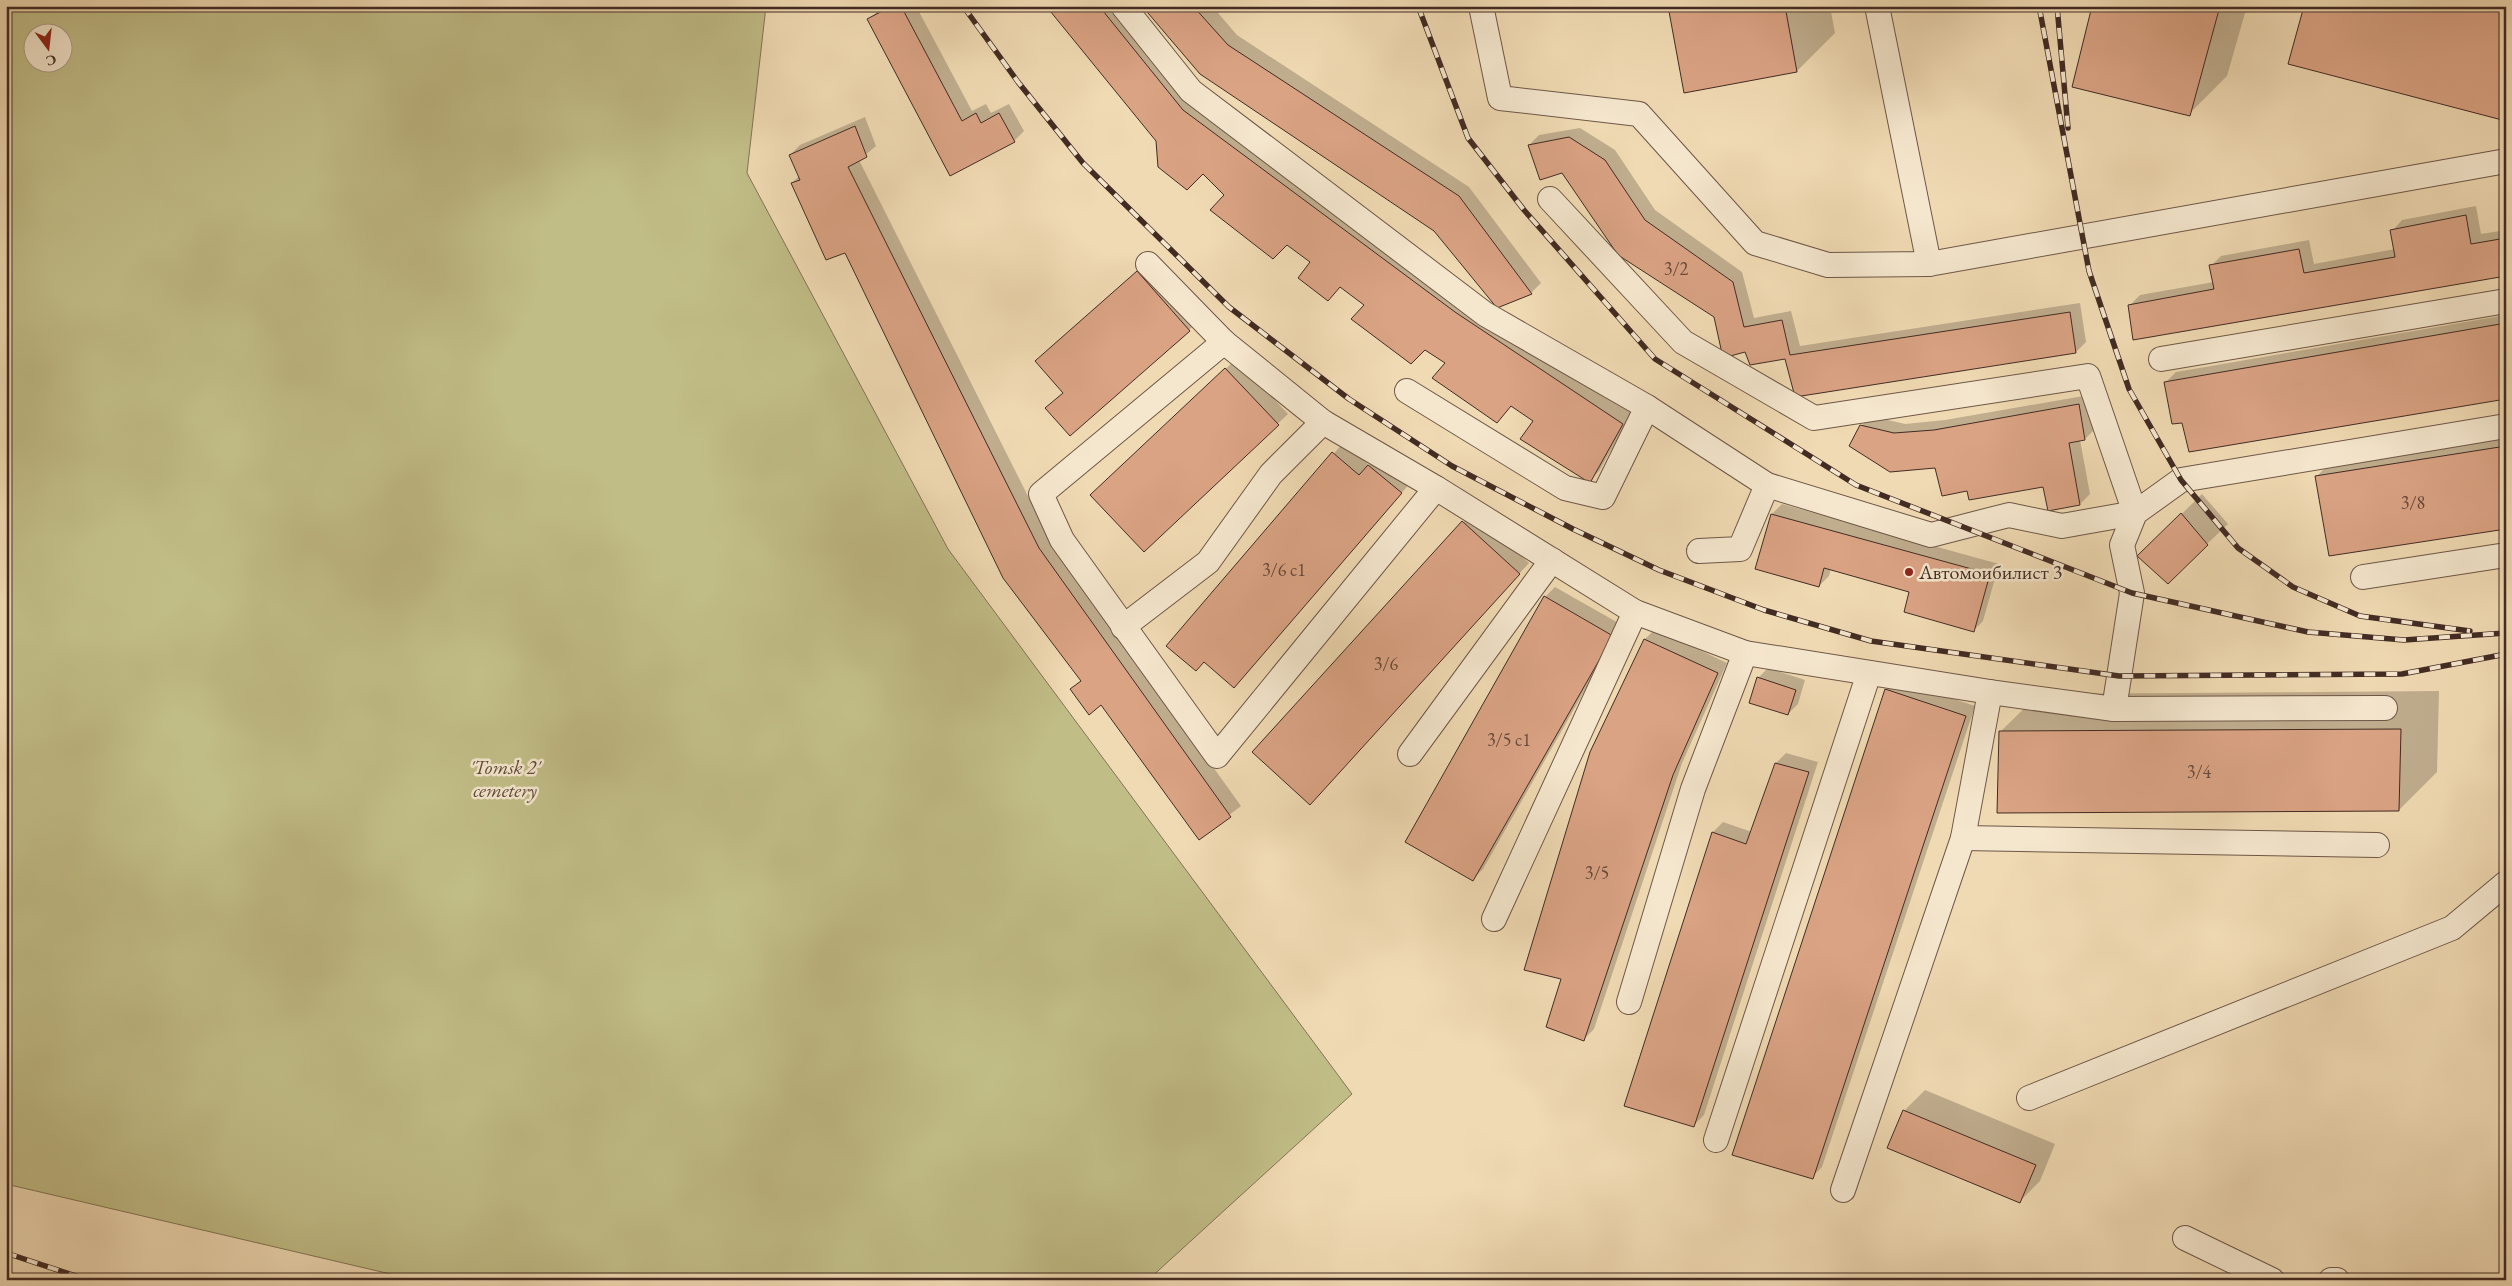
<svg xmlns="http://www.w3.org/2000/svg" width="2512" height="1286" font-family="'EB Garamond',serif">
<rect width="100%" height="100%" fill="#f0dab3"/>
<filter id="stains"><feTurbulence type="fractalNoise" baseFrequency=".004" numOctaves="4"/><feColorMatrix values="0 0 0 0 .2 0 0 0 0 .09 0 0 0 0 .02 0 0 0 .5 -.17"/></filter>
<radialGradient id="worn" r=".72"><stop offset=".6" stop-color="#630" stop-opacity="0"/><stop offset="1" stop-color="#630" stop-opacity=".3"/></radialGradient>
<path fill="#c1bd87" stroke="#827455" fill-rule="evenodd" d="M 6,6 L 766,6 L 747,173 L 948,549 L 1352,1094 L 1148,1280 L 416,1280 L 6,1184 ZM 32,32 L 62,32 L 62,62 L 32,62 Z"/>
<g fill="#0003">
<polygon points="885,6 916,6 972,111 986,104 991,113 1009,104 1024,131 1014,141 951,175 868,19"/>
<polygon points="1047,6 1117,6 1193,100 1465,302 1632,413 1599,471 1589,481 1534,421 1512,405 1497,421 1447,363 1341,286 1226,195 1203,173 1158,141"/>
<polygon points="1144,6 1212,6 1237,35 1469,187 1541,283 1531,293 1498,307 1435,230"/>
<polygon points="1669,6 1830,6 1835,33 1797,71"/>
<polygon points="2094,6 2247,6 2227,76 2189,114"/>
<polygon points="865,117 876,146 859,160 1049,538 1241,806 1199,838 1101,703 1072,689 1082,679 846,251 792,183 799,176 790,155 800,145"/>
<polygon points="1580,128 1615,150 1655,210 1742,272 1754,318 1791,311 1800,346 2080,303 2086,342 2076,352 1786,357 1746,350 1715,316 1562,172 1529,145 1539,135"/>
<polygon points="2476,206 2481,234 2506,230 2506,275 2130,305 2140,295 2214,282 2211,266 2221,256 2309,240 2314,264 2395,249 2392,231 2402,220"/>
<polygon points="2506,211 2506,227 2503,213"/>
<polygon points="1148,262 1199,320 1189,330 1057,398 1064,392 1046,351"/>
<polygon points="2506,315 2506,397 2183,421 2166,382 2176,372"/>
<polygon points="1236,359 1288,414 1144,550 1102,485"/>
<polygon points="2089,395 2095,429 2085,439 2080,440 2090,494 2080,504 2044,485 1968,489 1936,466 1861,426 1871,416 1905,424 1945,420"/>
<polygon points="2506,438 2506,528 2317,476 2327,466"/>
<polygon points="1343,443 1369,465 1379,456 1411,482 1244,676 1168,645"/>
<polygon points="2202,494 2228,524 2207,544 2139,556"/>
<polygon points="1782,504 1999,564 1983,621 1973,631 1911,591 1831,569 1829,576 1819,586 1772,514"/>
<polygon points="1473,512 1529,563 1320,793 1253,752"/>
<polygon points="1555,587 1622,625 1483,869 1473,879 1545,597"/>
<polygon points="1655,629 1727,663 1682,763 1594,1029 1584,1039 1563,978 1591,752 1645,639"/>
<polygon points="1768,668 1805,680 1798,704 1788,714 1758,678"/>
<polygon points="1896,680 1975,706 1822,1167 1812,1177 1886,690"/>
<polygon points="2439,691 2437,772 2399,810 2000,732 2039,694"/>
<polygon points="1786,753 1818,762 1704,1115 1694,1125 1713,832 1723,822 1752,832 1776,763"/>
<polygon points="1925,1090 2055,1144 2040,1181 2020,1201 1904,1111"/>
</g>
<g fill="#daa384" stroke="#422b23">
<polygon points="892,6 901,6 962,121 976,113 981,123 999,113 1015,142 950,176 867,19"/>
<polygon points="1046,6 1099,6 1183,110 1455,312 1623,424 1590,483 1520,439 1533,421 1511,406 1497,423 1432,378 1445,363 1425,350 1411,364 1351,319 1364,305 1340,287 1328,301 1298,278 1310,262 1287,245 1273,259 1210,210 1224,195 1203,174 1187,190 1158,167 1156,141"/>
<polygon points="1142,6 1193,6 1228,45 1459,196 1532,294 1497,308 1434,231 1200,74"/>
<polygon points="1668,6 1785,6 1797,72 1684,93"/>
<polygon points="2092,6 2220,6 2190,116 2072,87"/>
<polygon points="2304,6 2506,6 2506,121 2288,64"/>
<polygon points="855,126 867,157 848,167 1039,548 1231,817 1199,840 1101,705 1089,715 1070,689 1081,681 1003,578 845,253 826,260 791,183 800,180 789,155"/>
<polygon points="1569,137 1605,160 1645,220 1733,282 1744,327 1782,320 1790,355 2070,312 2076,353 1795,397 1785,359 1750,365 1745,352 1723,358 1714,317 1618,255 1562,173 1540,180 1528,145"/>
<polygon points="2466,215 2471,244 2506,238 2506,276 2133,340 2128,305 2214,289 2209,265 2299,249 2304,273 2395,257 2390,230"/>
<polygon points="1137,271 1190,331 1070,436 1045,408 1063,393 1035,361"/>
<polygon points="2506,323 2506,399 2189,452 2182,423 2172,424 2164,382"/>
<polygon points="1225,368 1279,425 1144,552 1090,495"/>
<polygon points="2079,404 2085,440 2069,443 2080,505 2048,511 2043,487 1969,500 1967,491 1942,496 1935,468 1890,472 1849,446 1860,425 1894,433 1934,430"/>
<polygon points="2506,446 2506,529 2329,556 2315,476"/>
<polygon points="1332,452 1359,475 1368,465 1402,493 1234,688 1204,662 1196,671 1166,646"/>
<polygon points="2181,513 2208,545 2168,584 2137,556"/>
<polygon points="1771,514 1990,574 1974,632 1904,612 1909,592 1824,568 1819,587 1755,569"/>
<polygon points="1462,521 1520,574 1310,805 1252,752"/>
<polygon points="1544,596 1613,636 1473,881 1405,842"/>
<polygon points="1644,639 1718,673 1673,775 1584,1041 1546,1027 1561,979 1524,970 1590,752"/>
<polygon points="1757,677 1796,690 1788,715 1749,703"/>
<polygon points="1885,689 1966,716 1813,1179 1732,1155"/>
<polygon points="2401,729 2399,811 1997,813 1999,731"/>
<polygon points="1775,763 1809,772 1694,1127 1624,1106 1712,832 1746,844"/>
<polygon points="1903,1110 2036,1165 2020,1203 1887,1148"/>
</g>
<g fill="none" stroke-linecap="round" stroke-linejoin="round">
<g stroke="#6e5747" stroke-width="26">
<g id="service">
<polyline points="1123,6 1191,91 1485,314 1647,407 1767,485 1931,535 2009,515 2062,526 2135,513 2088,376 1814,418 1683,342 1550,199"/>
<polyline points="1481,6 1500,98 1639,114 1755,243 1828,265 1929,264 1877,6"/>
<polyline points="1148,264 1224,342 1323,422 1436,488 1635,612 1745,653 1990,692 2114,709 2132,593 2122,545 2135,513 2181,480 2506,426"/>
<polyline points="1929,264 2506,161"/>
<polyline points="1224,342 1041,494 1062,540 1217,756 1436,488"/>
<polyline points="2161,359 2506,301"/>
<polyline points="1407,391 1565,488 1603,497 1647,407"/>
<polyline points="1699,551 1740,549 1767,485"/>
<polyline points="2363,577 2506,555"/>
<polyline points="1123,627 1208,562 1271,474 1323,422"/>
<polyline points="2114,709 2385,708"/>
<polyline points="1410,754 1552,560"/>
<polyline points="1963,838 2377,845"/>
<polyline points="1494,919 1635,612"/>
<polyline points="1629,1002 1693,789 1745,653"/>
<polyline points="2029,1098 2452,928 2506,883"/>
<polyline points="1716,1140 1869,673"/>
<polyline points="1843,1190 1963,838 1990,692"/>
<polyline points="2185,1238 2272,1280"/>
<polyline points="2331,1280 2337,1280"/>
</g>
</g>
<use href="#service" stroke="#f5e7ce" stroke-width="24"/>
<g stroke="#422b23" stroke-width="5.5">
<g id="rail">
<polyline points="963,6 1018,82 1083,163 1229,307 1349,399 1452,466 1573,529 1659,570 1764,610 1871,641 2119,676 2402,674 2506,654"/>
<polyline points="1418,6 1468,138 1524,210 1655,359 1856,485 2132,593 2308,632 2404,640 2506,633"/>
<polyline points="2039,6 2089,271 2129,389 2181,480 2238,548 2293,587 2360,616 2470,631"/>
<polyline points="2057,6 2068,128"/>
<polyline points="6,1253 88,1280"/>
</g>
</g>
<use href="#rail" stroke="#f5e7ce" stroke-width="4" stroke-dasharray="11" stroke-linecap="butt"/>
</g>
<circle fill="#8f2418" stroke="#f5e7ce" stroke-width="2" cx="1909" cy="572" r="5"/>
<g text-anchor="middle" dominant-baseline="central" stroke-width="5" stroke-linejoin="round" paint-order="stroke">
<g font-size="18" fill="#68493b">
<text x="1676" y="268">3/2</text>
<text x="2413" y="502">3/8</text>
<text x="1284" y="569">3/6 с1</text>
<text x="1386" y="663">3/6</text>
<text x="1509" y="739">3/5 с1</text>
<text x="2199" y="771">3/4</text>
<text x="1597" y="872">3/5</text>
</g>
<g font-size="20" fill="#422b23" stroke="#f5e7ce" text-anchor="start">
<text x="1919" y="572">Автомоибилист 3</text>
</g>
<g font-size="20" font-style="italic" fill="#5b4837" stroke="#f5e7ce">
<text x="505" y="767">'Tomsk 2'<tspan x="505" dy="23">cemetery</tspan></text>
</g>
</g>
<rect width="2512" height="1286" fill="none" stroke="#f0dab3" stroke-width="25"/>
<rect x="8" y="8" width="2497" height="1271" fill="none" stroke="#422b23" stroke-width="2.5"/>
<rect x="12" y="12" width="2487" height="1261" fill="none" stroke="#422b23"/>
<g transform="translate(48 48) rotate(165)"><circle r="24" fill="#f5e7ce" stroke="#ad9c8a"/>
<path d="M0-4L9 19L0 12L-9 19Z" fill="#8f2418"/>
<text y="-8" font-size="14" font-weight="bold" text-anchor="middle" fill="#422b23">С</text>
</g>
<rect width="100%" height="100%" filter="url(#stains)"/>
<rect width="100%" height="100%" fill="url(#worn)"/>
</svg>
